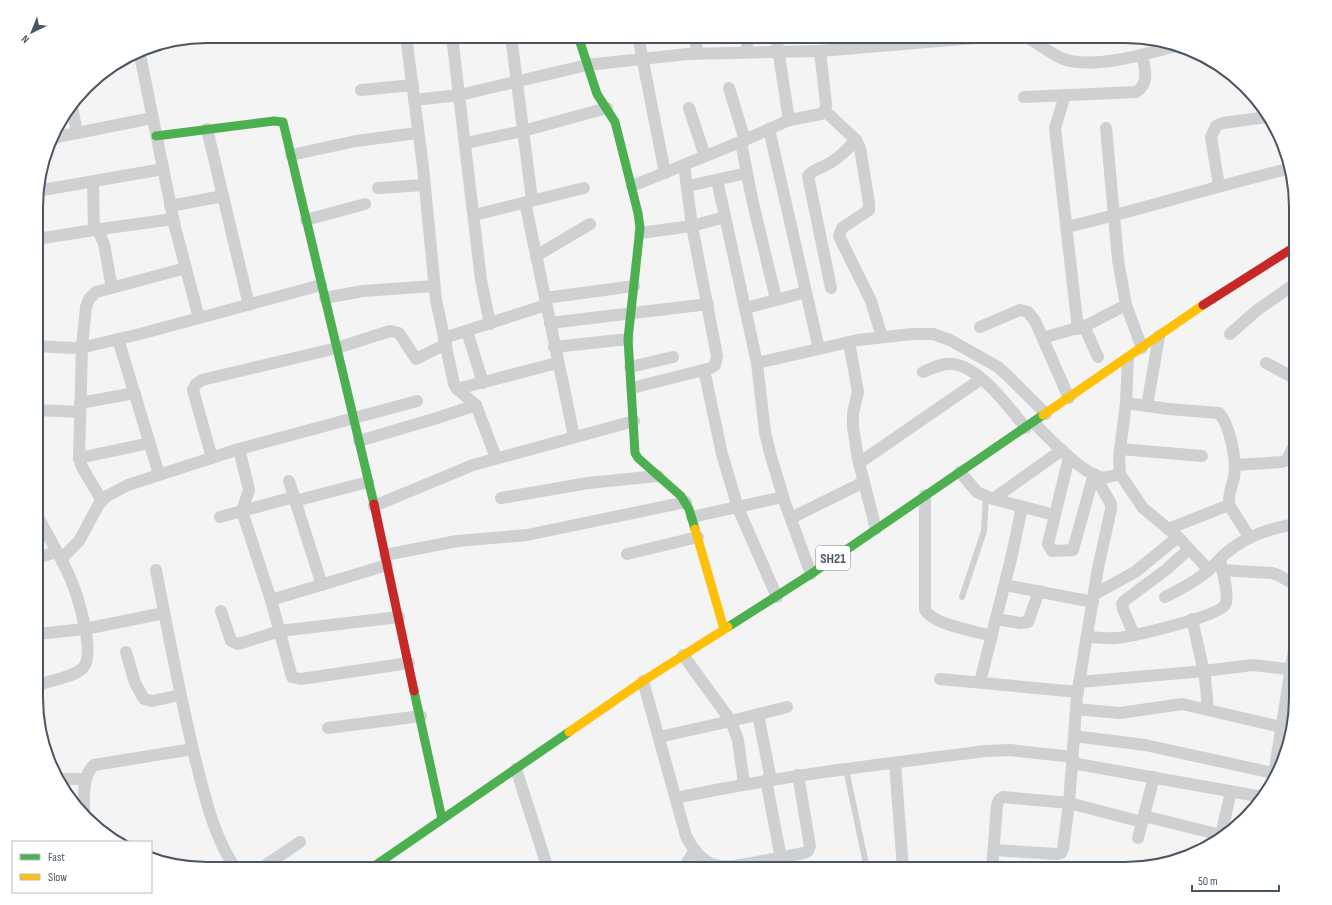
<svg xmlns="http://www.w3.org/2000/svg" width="1332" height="905" font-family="'Sofia Sans Condensed',sans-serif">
<rect width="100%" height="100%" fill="#f4f4f4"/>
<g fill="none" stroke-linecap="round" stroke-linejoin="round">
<g stroke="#ced0d2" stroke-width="6">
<polyline points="962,597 984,531 986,496"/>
<polyline points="846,769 867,869"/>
</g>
<g stroke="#ced0d2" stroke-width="12">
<polyline points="406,36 423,167 436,300 454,384 457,389 476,405 496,458"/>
<polyline points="452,36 481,280 490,324"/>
<polyline points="511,36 532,200"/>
<polyline points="638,36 665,173"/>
<polyline points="694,36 698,53"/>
<polyline points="746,36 748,52"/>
<polyline points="776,36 789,120"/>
<path d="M 1024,36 C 1037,42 1048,52 1061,58 C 1090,71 1150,53 1179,45"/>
<polyline points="139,50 175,227 199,318"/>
<polyline points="729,88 745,140"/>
<polyline points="361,90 413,85"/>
<polyline points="1065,95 1055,128 1078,329"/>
<path d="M 1024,97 L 1136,92 C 1150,83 1145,69 1142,55"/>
<polyline points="414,100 460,95 587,65 687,54 820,51 999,36"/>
<polyline points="72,107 77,133"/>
<polyline points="689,108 705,156"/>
<polyline points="825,111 856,140 860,148 869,203 869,210 842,228 839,236 871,301 882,337"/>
<polyline points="1106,128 1118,260 1126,305 1142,348"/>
<polyline points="207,129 249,305"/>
<polyline points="769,129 819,349"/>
<polyline points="52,138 152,118"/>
<polyline points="741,142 752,199 776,299"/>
<polyline points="466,143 523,131 607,108"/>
<polyline points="291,155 356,141 417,133"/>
<polyline points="717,180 757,363 765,432 770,453 785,503 811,574"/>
<polyline points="93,182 94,230 173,219"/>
<polyline points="632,186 745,140 789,120 821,114 825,111 826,104 820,51"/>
<polyline points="688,186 747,173"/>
<polyline points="1219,186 1211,137 1216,126 1223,123 1267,117"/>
<polyline points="378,188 424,185"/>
<polyline points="37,191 163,169"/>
<polyline points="525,202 574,436"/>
<polyline points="170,206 223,196"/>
<polyline points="474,215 584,188"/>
<polyline points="306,220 365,204"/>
<path d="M 1066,227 C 1141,210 1214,186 1288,169"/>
<polyline points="640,233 692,226 725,217"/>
<polyline points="37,239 94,230 99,232 104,244 112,288"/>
<polyline points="536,256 590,224"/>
<path d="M 831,288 L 808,176 C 813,169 822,168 830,163 C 840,157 848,149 856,140"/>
<polyline points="325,298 363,291 434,286"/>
<polyline points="545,298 634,286"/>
<polyline points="746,308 806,292"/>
<polyline points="550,323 708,304"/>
<polyline points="1084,326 1098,357"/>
<polyline points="980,327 1020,310 1028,312 1035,321 1069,398"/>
<polyline points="467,331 483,383"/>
<polyline points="1230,334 1256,311 1296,283"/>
<polyline points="444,338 546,305"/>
<polyline points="1043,338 1087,325 1126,305"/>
<polyline points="118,339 159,474"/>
<polyline points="849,342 858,392 853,413 853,427 858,459 876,529"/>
<polyline points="37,346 72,348 89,346 140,334 321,285"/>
<polyline points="554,347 628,339"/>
<polyline points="1128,358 1126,403 1119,457 1120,474 1143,508 1178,537 1209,570"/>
<polyline points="757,363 858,340 912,334 933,334 950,340 998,367 1008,376 1046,414"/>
<polyline points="1266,363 1296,379"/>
<polyline points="630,367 673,357"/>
<polyline points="704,370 722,454 738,508 777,597"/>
<path d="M 923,372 C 930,369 938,365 946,364 C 976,360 1009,408 1026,428"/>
<polyline points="632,388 711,368 715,365 717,356 692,226 684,165"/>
<polyline points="457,389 557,363"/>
<polyline points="80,403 135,393"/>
<path d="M 1126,403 L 1169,409 L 1219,413 C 1230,425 1237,461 1234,477 C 1232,486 1228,495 1229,505 L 1250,538"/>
<polyline points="1147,406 1159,336"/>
<polyline points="37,410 80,412"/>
<path d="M 1034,423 C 1049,438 1079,470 1099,477 C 1106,479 1114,475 1120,474"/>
<polyline points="359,441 437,418 476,405"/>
<polyline points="239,449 249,490 242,511 271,600 292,677 301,679 409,663"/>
<polyline points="1120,449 1202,456"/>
<polyline points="1069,457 1048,544 1052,551 1073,550 1094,474"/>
<polyline points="79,458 150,443"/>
<polyline points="212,458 193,390 196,384 202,380 337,348 390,331 399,333 416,359 446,344"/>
<polyline points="859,463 981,379"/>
<polyline points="1235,465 1282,462 1287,460 1296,442"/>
<polyline points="960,472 977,492 993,499 1055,515"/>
<polyline points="289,481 322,585"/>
<path d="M 925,495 L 925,610 C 934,625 975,631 992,636"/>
<polyline points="501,498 588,483 658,476"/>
<polyline points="993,499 1062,450"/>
<polyline points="102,501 82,467 79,458 82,347 86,307 89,299 96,292 186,268"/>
<polyline points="295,501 368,482"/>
<polyline points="374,506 473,465 634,421"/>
<path d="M 37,515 C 48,537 62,558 71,580 C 78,597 96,654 83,668 C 71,679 51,679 37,686"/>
<polyline points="220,517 294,497"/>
<polyline points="692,517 783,497"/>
<polyline points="791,518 864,482"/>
<polyline points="1168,529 1229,505"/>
<polyline points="627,554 698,537"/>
<polyline points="385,555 457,541 527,535 686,502"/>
<polyline points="37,558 56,552"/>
<polyline points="61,559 79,541 99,504 107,496 128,485 239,449 417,401"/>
<path d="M 156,570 C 168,633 180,696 195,758 C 205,796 213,836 236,869"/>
<polyline points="1222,570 1272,573 1278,575 1296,585"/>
<polyline points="1005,585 1093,602"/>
<polyline points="1095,594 1135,572 1178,537"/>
<path d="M 1165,597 C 1179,590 1193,583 1205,573 C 1213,567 1218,560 1225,554 C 1245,536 1270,528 1296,524"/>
<polyline points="271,600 387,565"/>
<polyline points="221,611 231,641 238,644 280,631 399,617"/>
<polyline points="996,619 1020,623 1028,622 1039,591"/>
<polyline points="1192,619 1205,677 1208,710"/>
<polyline points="37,634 85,629 164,613"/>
<polyline points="1134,635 1123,609 1122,604 1124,601 1167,569 1189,549"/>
<path d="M 1087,637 C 1097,637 1107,639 1117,638 C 1134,636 1217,617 1225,605 C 1230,597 1222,569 1220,560"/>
<polyline points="126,652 135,683 144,699 152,701 180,695"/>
<polyline points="683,655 731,721 738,740 744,784"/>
<polyline points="940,679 1078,692"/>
<path d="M 643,681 L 686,836 C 704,872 723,869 757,862 C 773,859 788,856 804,853 L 808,851 L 810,846 L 798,775"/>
<polyline points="980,682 1011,559 1022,507"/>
<polyline points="1079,682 1204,671 1253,665 1296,670"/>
<polyline points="1076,709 1120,713 1182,704 1281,727"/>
<polyline points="758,714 771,780"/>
<polyline points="328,728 421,716"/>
<polyline points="1074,736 1145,745 1273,773"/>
<polyline points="659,737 731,721 787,707"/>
<polyline points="895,763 903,869"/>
<polyline points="1072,763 1263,797"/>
<polyline points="516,769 548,869"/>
<polyline points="57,779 86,779"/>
<polyline points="766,780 783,869"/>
<polyline points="1273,780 1296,637"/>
<path d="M 676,798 C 779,776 882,764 986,751 L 1010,750 L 1073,757"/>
<path d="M 84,813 C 84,797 82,776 94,765 L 193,749"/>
<polyline points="1144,816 1221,835"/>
<polyline points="1221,835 1231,792"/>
<polyline points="1138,838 1154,777"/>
<polyline points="994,850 1057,854 1061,853 1063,849 1069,803 1077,696 1098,568 1111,509 1111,504 1094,474"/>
<polyline points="260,869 300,842"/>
<polyline points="683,869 695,850"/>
<polyline points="992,869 997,805 999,800 1003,797 1069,803 1142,822"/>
</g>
<g stroke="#4caf50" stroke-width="9">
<polyline points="578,36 597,94 615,122 638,213 640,228 628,339 635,453 638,458 681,496 689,509 695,529"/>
<polyline points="156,136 274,121 283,122 374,504"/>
<polyline points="728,627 811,574 1043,415"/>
<polyline points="414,691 442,819"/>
<polyline points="370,869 569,732"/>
</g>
<g stroke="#ffc107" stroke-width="9">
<polyline points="1043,415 1203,305"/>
<polyline points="695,529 724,629"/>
<polyline points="569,732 643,681 728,627"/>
</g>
<g stroke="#c62828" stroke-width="9">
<polyline points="1203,305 1296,246"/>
<polyline points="374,504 414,691"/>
</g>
</g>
<g text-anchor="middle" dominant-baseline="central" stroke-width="4" stroke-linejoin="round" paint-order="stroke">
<rect fill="#fff" stroke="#808990" stroke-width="1" x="816" y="546" width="34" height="24" rx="3"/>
<g font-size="14" font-weight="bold" fill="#4a5661">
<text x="833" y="558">SH21</text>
</g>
</g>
<path d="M0 0H1332V905H0ZM207 43H1125A164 164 0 0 1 1289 207V698A164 164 0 0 1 1125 862H207A164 164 0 0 1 43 698V207A164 164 0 0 1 207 43Z" fill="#fff" fill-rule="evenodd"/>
<path fill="none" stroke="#4a5661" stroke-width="2" d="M207 43H1125A164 164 0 0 1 1289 207V698A164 164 0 0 1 1125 862H207A164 164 0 0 1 43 698V207A164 164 0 0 1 207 43Z"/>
<rect x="12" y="841" width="140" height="52" fill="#ffffff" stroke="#b7bbc0"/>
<rect x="20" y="854" width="20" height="6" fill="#4caf50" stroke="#b7bbc0"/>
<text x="48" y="861" font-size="12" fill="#4a5661">Fast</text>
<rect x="20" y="874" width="20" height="6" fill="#ffc107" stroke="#b7bbc0"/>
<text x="48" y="881" font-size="12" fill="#4a5661">Slow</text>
<g transform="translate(32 32) rotate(223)" stroke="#ffffff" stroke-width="3" paint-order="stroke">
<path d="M0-3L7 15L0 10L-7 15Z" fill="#4a5661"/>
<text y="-6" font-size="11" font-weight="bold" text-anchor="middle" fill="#4a5661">N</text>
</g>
<path d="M1192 885v6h87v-6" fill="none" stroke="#4a5661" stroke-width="2"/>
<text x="1198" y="885" font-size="12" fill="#4a5661" stroke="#ffffff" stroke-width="3" paint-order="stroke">50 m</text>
</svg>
